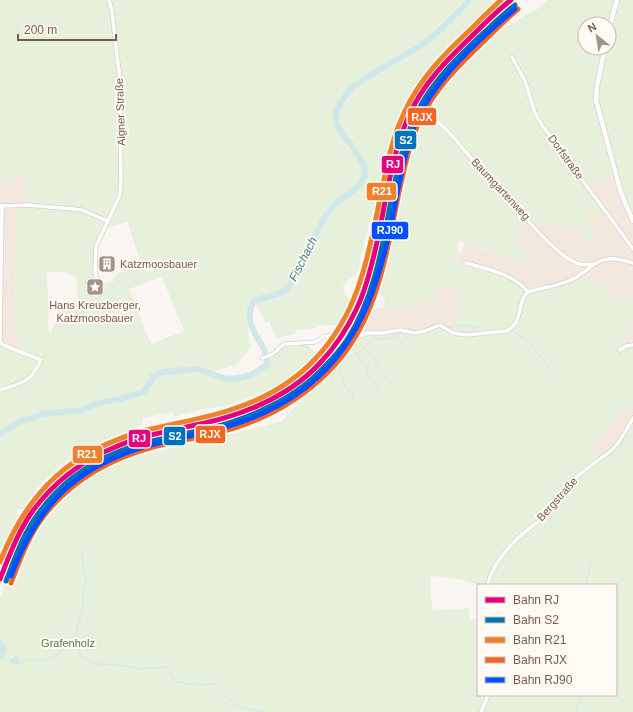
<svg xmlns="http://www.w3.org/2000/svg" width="633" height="712" font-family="Helvetica,sans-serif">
<rect width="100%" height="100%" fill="#f9f5f0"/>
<g fill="#f2e8de">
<polygon points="617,173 633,216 633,300 618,296 605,295 570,282 532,292 457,263 465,243 524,265 515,243 526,215 536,225 554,221 566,225 568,228 575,225 589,243 585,220 586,186"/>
<polygon points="18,175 24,175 25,179 27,206 17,206 16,220 15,324 20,354 0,346 0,184 7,182"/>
<polygon points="438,287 455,288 461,302 457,326 451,331 439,327 425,333 380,336 366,335 357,330 354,326 364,308 397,309 422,303"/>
<polygon points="632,315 633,316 633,346 627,347 625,343"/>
<polygon points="622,409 633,411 633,415 619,439 609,450 601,457 591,450 613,419"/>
</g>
<g fill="#e7f0db" fill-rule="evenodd">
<path d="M 0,0 L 492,0 L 487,15 L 450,49 L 433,67 L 415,92 L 406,109 L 396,137 L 390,155 L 388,166 L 369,223 L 360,259 L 359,271 L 357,271 L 354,277 L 348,280 L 343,285 C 343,292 346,296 351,300 L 338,325 L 319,325 L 317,328 L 296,330 L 295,334 L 276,338 L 269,321 L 266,323 L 256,305 L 250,308 L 248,334 L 251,347 L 236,365 L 205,374 L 239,379 L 252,377 L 266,368 L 283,348 L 292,346 L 310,346 L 314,356 L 294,375 L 282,383 L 267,391 L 223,407 L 206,408 L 174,417 L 173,412 L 143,418 L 142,425 C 123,433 103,440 85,450 C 61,463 40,482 25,504 L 25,509 L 16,510 L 18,515 L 10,542 L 0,566 L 0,346 L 20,354 L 15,324 L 16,220 L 17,206 L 27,205 L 25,179 L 24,175 C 15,175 9,181 0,184 ZM 128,222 L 141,265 L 116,274 L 114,281 L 100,285 L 96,274 L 97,246 L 105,228 ZM 47,272 L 62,272 L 77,277 L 78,301 C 57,308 59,319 49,335 ZM 162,277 L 184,331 L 151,344 L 129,289 Z"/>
<path d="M 547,0 L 633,0 L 633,216 L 622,192 L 617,173 L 586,186 L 604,211 L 585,220 L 597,238 L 589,243 L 575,225 L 568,228 L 566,225 L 562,228 L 554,221 L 536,225 L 526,216 L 515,243 L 530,248 L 524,265 L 496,254 L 465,243 L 459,240 L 457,245 L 459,252 L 458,254 L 460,255 L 457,263 L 495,273 L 517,283 L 526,291 L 570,282 L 580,278 L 607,287 L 605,295 L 618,296 L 633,300 L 633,316 L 632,316 L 625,343 L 627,347 L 633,346 L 633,411 L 622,409 L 613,419 L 591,450 L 601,457 L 581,471 L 549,509 L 537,521 L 526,530 L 492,569 L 489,575 L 487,585 L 480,585 L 459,579 L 431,576 L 430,586 L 433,611 L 468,608 L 470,619 L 478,619 L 478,695 L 486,695 L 480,712 L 0,712 L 0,598 L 14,559 L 32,533 L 66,492 L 84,479 L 104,466 L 111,463 L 281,422 L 293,409 L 301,402 L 307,390 L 317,375 L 335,357 L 340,350 L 352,341 L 366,335 L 380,336 L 425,333 L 439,327 L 452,331 L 457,326 L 461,302 L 459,297 L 456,295 L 455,288 L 438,287 L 437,297 L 422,303 L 397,309 L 383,308 L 385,299 L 378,291 L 381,283 L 384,253 L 387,252 L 385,248 L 385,244 L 393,238 L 395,235 L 398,206 L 412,146 L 417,131 L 427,120 L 433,122 L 436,120 C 431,116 426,112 425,105 C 425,95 481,37 492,31 C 497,28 504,27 509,24 C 515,22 520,18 525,15 C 529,12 535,11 539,8 C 542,7 544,2 547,0 ZM 585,24 L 609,24 L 609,48 L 585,48 Z"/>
<polygon points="633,421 633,712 483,712 488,702 489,695 616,695 616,585 490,585 492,575 495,570 513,546 527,532 577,478 607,455"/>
</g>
<g fill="#d0e8ea">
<polygon points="0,639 4,642 6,650 3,658 0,659"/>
<polygon points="15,656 17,656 20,661 19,664 10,663 9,661"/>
</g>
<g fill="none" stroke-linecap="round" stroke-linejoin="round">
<g stroke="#d0e8ea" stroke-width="1">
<path d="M 446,327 C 453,328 458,325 464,325 C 470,325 474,327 481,328"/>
<polyline points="515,333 528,341 548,366 561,380"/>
<polyline points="300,345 308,347 315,353"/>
<polyline points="364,348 375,361 378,368 386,376 391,384"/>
<polyline points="357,353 361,362 367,368 368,374 375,384 380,392"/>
<polyline points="338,361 340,364 340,373 344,379 343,383 348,390 353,396 354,403"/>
<path d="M 326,364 L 331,365 C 340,359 353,356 362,350 C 366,347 368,340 373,338 C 377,338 381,340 385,339 C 391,339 395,336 400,334 L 412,339"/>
<path d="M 265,366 C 274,361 277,350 287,346"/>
<polyline points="585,585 592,562"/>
<polyline points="74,640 83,608 83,595 86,581 83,565 82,551"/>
<polyline points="2,657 6,661"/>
<polyline points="19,663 34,659 48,659 58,654 74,640 82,657 98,664 127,666 140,669 167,667 174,681 194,685 215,684 234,704 248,709 265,712"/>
<polyline points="577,712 577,706 581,695"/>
</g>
<polyline stroke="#d0e8ea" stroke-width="6" points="0,434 19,422 43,414 82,410 99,403 120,399 143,392 151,382 153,376 162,372 197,369 227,379 238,378 251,375 265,366 267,363 266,355 263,347 255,334 250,321 250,311 253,302 256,300 281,293 289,287 325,217 334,205 360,185 365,175 364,165 352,146 337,127 336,122 336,110 351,88 378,70 419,47 440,30 463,7 468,0"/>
<g stroke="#d7d1cb" stroke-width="5">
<g id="minor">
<polyline points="512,57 525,81 535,113 542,125 633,249"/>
<path d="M 409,124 C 417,125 422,115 431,118 C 442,122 462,147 470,157 C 481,169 493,180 504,192 C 521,212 555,256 579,264 C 584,265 590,264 595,264"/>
<polyline points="1,206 28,205 73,209 82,210 107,221"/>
<path d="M 466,263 C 487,269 514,274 528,292"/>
<polyline points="101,293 95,272 96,246 120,195 121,183 120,93 119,71 117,56 112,11 109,0"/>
<path d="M 352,326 C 353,333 359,332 365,333"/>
<polyline points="0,339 2,206"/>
<path d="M 0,341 L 3,345 L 41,360 C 31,382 22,383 0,390"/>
<polyline points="620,350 626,346 633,345"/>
<path d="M 262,358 C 277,355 275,349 285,344 L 315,342 L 323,337 L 328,336 L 333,336 L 344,342 L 368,333 L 382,333 L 400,330 L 415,333 L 425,331 L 440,325 L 453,333 L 466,335 L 506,331 C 524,324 516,302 528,292 C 542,288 557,286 571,280 C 584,275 594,260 608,259 C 615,258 626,261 633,263"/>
<path d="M 488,585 C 490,567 512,542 526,531 C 531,527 536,524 541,519 C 553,508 561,493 572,481 C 584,469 600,460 613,449 C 622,440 627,428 633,418"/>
<polyline points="481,712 488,695"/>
</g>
</g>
<g stroke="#d7d1cb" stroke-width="6">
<g id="tertiary">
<polyline points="609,29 614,10 617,0"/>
<polyline points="605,48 597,86 596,100 621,193 633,221"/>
</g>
</g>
<use href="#minor" stroke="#fefefd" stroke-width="3.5"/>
<use href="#tertiary" stroke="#fefefd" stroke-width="4.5"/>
<g stroke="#fffaf3" stroke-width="8">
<path id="rail-1" d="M 0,579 C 9,556 18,532 32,512 C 52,484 81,461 113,448 C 142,435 174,430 205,423 C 248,413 291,395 321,362 C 335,347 347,329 356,310 C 363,296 368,279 372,263 C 385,215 388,164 408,118 C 422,84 448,59 474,34 C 486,22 498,10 511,0"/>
</g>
<g stroke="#fffaf3" stroke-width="8">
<path id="rail-2" d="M 6,581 C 15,558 23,534 38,514 C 57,487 84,466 115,453 C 144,441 176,436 207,429 C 251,418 295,400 326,365 C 333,358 341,349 347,340 C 372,301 381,255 389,211 C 395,180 401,148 414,119 C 428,86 453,62 478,38 C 490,27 502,15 515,5"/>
</g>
<g stroke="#fffaf3" stroke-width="8">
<path id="rail-3" d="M 0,562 C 28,490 72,450 147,430 C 175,423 203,419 230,410 C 262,400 293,383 316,358 C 365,306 370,241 385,175 C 389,154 395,132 404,113 C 419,80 443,55 469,31 C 480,20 490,10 501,0"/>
</g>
<g stroke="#fffaf3" stroke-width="8">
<path id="rail-4" d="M 11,583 C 20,560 28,537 43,517 C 71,480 109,459 153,447 C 181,440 209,436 237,427 C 271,416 302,398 328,372 C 380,320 386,251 401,183 C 406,161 411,139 420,120 C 435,89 458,66 482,43 C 494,31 505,20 518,9"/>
</g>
<g stroke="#fffaf3" stroke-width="8">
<path id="rail-5" d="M 11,576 C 38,505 75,466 150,445 C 166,441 182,438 198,434 C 242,424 284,409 318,377 C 371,329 385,257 398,189 C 403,167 407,143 416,122 C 435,79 479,39 515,9"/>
</g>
<use href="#rail-1" stroke="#e5007d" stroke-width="5"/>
<use href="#rail-2" stroke="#0072bc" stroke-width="5"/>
<use href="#rail-3" stroke="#f0812a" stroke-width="5"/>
<use href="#rail-4" stroke="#f26522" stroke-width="5"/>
<use href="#rail-5" stroke="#0050ff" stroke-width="5"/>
</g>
<defs>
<g id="building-square" transform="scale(0.9)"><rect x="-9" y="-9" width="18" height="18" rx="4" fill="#a69286" stroke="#fffaf3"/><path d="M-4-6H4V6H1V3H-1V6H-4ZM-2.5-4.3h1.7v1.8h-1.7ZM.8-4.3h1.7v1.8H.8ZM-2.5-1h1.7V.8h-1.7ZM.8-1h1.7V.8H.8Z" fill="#fff"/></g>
<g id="sight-square" transform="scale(0.9)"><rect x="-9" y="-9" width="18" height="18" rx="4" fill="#a69286" stroke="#fffaf3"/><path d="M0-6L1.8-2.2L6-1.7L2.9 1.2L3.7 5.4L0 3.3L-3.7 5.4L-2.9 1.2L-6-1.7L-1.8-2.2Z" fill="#fff"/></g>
</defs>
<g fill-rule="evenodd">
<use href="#building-square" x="107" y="264"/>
<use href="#sight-square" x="95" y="287"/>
</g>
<g text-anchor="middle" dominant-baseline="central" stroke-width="4" stroke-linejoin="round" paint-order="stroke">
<g font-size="11" fill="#7a5c4d" stroke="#fffaf3">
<text transform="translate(120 112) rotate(-92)">Aigner Straße</text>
<text transform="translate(566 157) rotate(54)">Dorfstraße</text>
<text transform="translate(501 189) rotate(47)">Baumgartenweg</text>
<text transform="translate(557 499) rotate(-48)">Bergstraße</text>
</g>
<g font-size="11" fill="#7a5c4d" stroke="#fffaf3" text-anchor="start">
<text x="120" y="264">Katzmoosbauer</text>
<text x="95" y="305" text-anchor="middle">Hans Kreuzberger,<tspan x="95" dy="13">Katzmoosbauer</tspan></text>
</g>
<g font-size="11" fill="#537a41" stroke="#fffaf3">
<text x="68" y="643">Grafenholz</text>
</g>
<g font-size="12" font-style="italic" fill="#437c86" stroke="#fffaf3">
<text transform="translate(303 259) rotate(-63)">Fischach</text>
</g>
</g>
<g stroke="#fffaf3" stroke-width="1.5">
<rect x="407" y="107" width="30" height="19" rx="4" fill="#f26522"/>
<rect x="394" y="130" width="23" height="20" rx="4" fill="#0072bc"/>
<rect x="381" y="155" width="23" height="19" rx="4" fill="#e5007d"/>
<rect x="366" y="182" width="31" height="19" rx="4" fill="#f0812a"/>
<rect x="371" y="221" width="38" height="19" rx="4" fill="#0050ff"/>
<rect x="195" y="425" width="31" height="19" rx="4" fill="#f26522"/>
<rect x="163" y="426" width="23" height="20" rx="4" fill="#0072bc"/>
<rect x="128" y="429" width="23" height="19" rx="4" fill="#e5007d"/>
<rect x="72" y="445" width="31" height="19" rx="4" fill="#f0812a"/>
</g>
<g font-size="11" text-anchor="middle" font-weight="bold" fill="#fff">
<text x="422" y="121">RJX</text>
<text x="406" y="144">S2</text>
<text x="393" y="168">RJ</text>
<text x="382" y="195">R21</text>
<text x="390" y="234">RJ90</text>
<text x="210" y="438">RJX</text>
<text x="175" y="440">S2</text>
<text x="139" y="442">RJ</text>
<text x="87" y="458">R21</text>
</g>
<rect x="477" y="584" width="140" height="112" fill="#fffaf3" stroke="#cabbb1"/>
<rect x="485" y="597" width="20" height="6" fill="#e5007d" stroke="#cabbb1"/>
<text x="513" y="604" font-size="12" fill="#7a5c4d">Bahn RJ</text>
<rect x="485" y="617" width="20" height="6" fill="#0072bc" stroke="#cabbb1"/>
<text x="513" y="624" font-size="12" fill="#7a5c4d">Bahn S2</text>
<rect x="485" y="637" width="20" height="6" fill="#f0812a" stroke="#cabbb1"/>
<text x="513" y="644" font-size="12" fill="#7a5c4d">Bahn R21</text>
<rect x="485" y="657" width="20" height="6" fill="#f26522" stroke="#cabbb1"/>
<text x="513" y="664" font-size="12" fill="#7a5c4d">Bahn RJX</text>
<rect x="485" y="677" width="20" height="6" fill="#0050ff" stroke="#cabbb1"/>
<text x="513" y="684" font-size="12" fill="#7a5c4d">Bahn RJ90</text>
<g transform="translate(597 36) rotate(330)"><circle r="19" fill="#fffaf3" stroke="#cabbb1"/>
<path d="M0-3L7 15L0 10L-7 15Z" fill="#a69286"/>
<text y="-6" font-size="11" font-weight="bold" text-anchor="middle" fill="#7a5c4d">N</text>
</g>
<path d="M18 34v6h98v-6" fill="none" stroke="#7a5c4d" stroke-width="2"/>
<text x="24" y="34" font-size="12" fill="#7a5c4d" stroke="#fffaf3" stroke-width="3" paint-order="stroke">200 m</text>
</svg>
